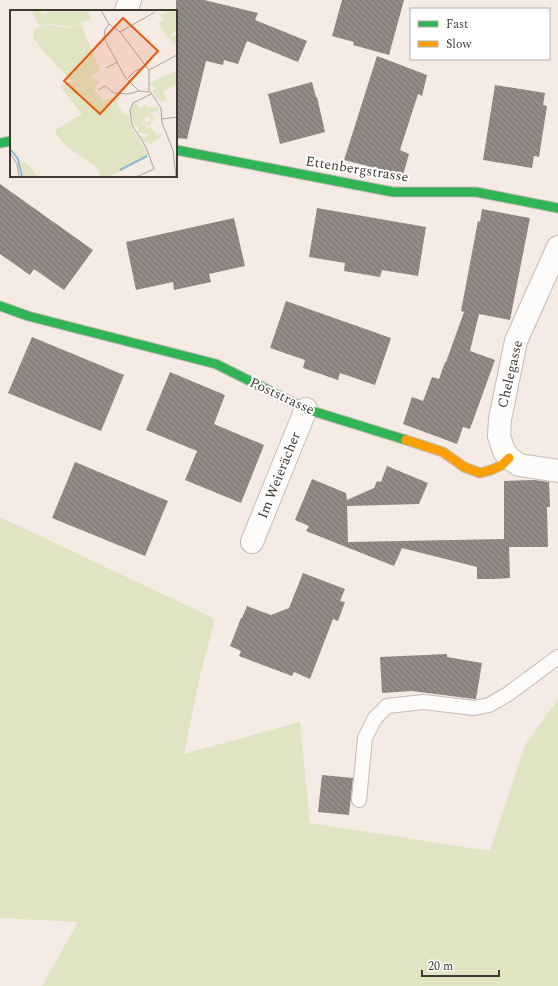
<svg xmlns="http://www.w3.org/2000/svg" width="558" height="986" font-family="Spectral,serif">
<defs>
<pattern id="building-back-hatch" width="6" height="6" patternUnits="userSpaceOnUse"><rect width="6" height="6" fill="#938a85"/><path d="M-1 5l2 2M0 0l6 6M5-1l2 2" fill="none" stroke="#7a726e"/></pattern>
</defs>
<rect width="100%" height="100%" fill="#f5eae4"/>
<polygon fill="#e0e4c2" points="0,517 215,619 200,675 184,754 300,722 310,823 490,851 525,745 558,699 558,986 42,986 78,922 0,918"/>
<g fill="url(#building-back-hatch)">
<polygon points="176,0 204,0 258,13 255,20 307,41 298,62 247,41 238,64 224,60 223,65 206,61 187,139 176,138"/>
<polygon points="342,0 404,0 389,55 353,45 354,42 332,36"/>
<polygon points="377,56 427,75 422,96 418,94 400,150 409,154 403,175 344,160"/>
<polygon points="312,82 316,97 317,97 325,132 280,144 268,94"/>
<polygon points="495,85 545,93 543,105 547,106 539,157 534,156 532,168 483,160"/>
<polygon points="0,184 93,250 64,290 34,269 30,275 0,254"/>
<polygon points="317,208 426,227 418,276 382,270 380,277 344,271 345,263 309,257"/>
<polygon points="482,209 530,218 510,320 479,314 470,351 495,360 470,429 463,427 457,444 403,424 412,397 423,401 432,377 439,379 445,362 446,362 464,312 461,311 478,221 480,222"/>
<polygon points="234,218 245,266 209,274 211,282 174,290 173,282 136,290 126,242"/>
<polygon points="286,301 391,338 375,385 340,373 338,380 303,368 305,360 270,348"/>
<polygon points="32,337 124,375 101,431 8,393"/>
<polygon points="170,372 225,395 214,424 264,445 241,503 185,480 197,451 146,430"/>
<polygon points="75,462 168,501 145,556 52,518"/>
<polygon points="387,466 428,483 419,504 347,506 348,542 504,539 504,481 535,480 549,482 550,507 547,507 548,547 509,547 510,578 493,579 477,579 477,567 402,548 394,566 306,531 309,526 295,520 312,479 346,493 347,500 374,488 377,481 381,482"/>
<polygon points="303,573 345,589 340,601 345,602 338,621 333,619 310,679 294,672 292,676 239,656 241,651 230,646 241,618 242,618 247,606 271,615 289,608"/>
<polygon points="447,654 447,657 482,663 476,699 474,699 412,691 382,693 380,657"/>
<polygon points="322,775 353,778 349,815 318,812"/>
</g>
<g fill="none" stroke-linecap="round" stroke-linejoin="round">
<g stroke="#c4bbb6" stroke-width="16">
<polyline id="lane" points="359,800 365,738 375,718 387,706 424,702 474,708 489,705 508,694 558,657"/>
</g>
<g stroke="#c4bbb6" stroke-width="24">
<g id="street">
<polyline points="126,11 130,0"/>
<polyline points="558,247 516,341 500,419 499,436 504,451 509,458 519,465 558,471"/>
<polyline points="252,542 306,409"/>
</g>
</g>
<g stroke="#c4bbb6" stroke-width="11">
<g id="fast">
<polyline points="0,143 11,141"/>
<polyline points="176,150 393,192 476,192 558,208"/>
<polyline points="0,306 28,316 216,364 306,409 406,440"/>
</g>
</g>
<g stroke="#c4bbb6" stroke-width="11">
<polyline id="slow" points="406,440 443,452 464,467 480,473 491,470 502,465 509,458"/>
</g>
<use href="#lane" stroke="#fefcfb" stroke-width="14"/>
<use href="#street" stroke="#fefcfb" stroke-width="22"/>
<use href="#fast" stroke="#30b455" stroke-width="9"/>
<use href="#slow" stroke="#ff9f0a" stroke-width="9"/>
</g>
<g text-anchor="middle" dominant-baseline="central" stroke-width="4" stroke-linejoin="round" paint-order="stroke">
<g font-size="14" fill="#413934" stroke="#fff">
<text transform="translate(357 169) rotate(9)">Ettenbergstrasse</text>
<text transform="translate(510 374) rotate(-77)">Chelegasse</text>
<text transform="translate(282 396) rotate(25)">Poststrasse</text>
<text transform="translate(279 475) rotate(-68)">Im Weierächer</text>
</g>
</g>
<g transform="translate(10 10)">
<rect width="167" height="167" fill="#f5eae4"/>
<path d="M 29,0 L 33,5 L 41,0 L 77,0 L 81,9 L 61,17 L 37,13 L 29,15 L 22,2 ZM 159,0 L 167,0 L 167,23 L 164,22 L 160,27 L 167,25 L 167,34 L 164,35 L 148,13 L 153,10 L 149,3 L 152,5 ZM 34,14 L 58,18 L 71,14 L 90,60 L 80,67 L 89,72 L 84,79 L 93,91 L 113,85 L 106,92 L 114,105 L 119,105 L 121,116 L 138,144 L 100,167 L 91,167 L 85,156 L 57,137 L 46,124 L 45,120 L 72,104 L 50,76 L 62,71 L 32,40 L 23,27 L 24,20 ZM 167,61 L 167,74 L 153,81 L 157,90 L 151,92 L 145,87 L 142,81 L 145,80 L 144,76 L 140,76 L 141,72 ZM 130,92 L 127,94 L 130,99 L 135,94 L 137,97 L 148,97 L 149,100 L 141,103 L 145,113 L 138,106 L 132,109 L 137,113 L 140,110 L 138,108 L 140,109 L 141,113 L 138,116 L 128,109 L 138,118 L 141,117 L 147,126 L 154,123 L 147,130 L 142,128 L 147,130 L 139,135 L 140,132 L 134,132 L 130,126 L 137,128 L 137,124 L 128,123 L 128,117 L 122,114 L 124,112 L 120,103 L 122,95 Z" fill="#e0e4c2"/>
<path d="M 15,152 L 24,162 L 28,167 L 13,167 L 11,153 Z" fill="#e0e4c2"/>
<path fill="none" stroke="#88bace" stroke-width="2" d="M 0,139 L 8,149 L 12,167M 110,160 L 137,146"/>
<path fill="none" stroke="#ada39e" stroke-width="1" d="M 91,0 L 99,14 L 110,22 L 139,60 L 139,80 L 151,98 L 152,113 L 163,140 L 166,167M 99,14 L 95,20 L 94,28 L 115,67 L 129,81 L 139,82M 110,22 L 145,2M 96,58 L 108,52M 139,60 L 167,45M 118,68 L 125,61 L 137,56M 88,80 L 95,76 L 104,83 L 118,84 L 129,81M 152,109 L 167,107M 0,143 L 7,154 L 9,167M 126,167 L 144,159 L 136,137 L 122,115 L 120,100 L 123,93 L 141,84"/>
<path fill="#e8590c" fill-opacity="0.15" stroke="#e8590c" stroke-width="2" d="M 113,8 L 148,41 L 90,104 L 54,71 Z"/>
<rect width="167" height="167" fill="none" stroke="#413934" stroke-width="2"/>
</g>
<rect x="410" y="8" width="140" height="52" fill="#ffffff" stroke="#b3b0ae"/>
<rect x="418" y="21" width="20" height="6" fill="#30b455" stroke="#b3b0ae"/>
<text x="446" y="28" font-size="12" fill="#413934">Fast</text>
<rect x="418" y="41" width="20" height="6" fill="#ff9f0a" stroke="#b3b0ae"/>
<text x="446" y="48" font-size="12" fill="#413934">Slow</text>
<path d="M422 970v6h77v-6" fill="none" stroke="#413934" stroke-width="2"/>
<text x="428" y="970" font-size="12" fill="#413934" stroke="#ffffff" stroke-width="3" paint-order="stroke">20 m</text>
</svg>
